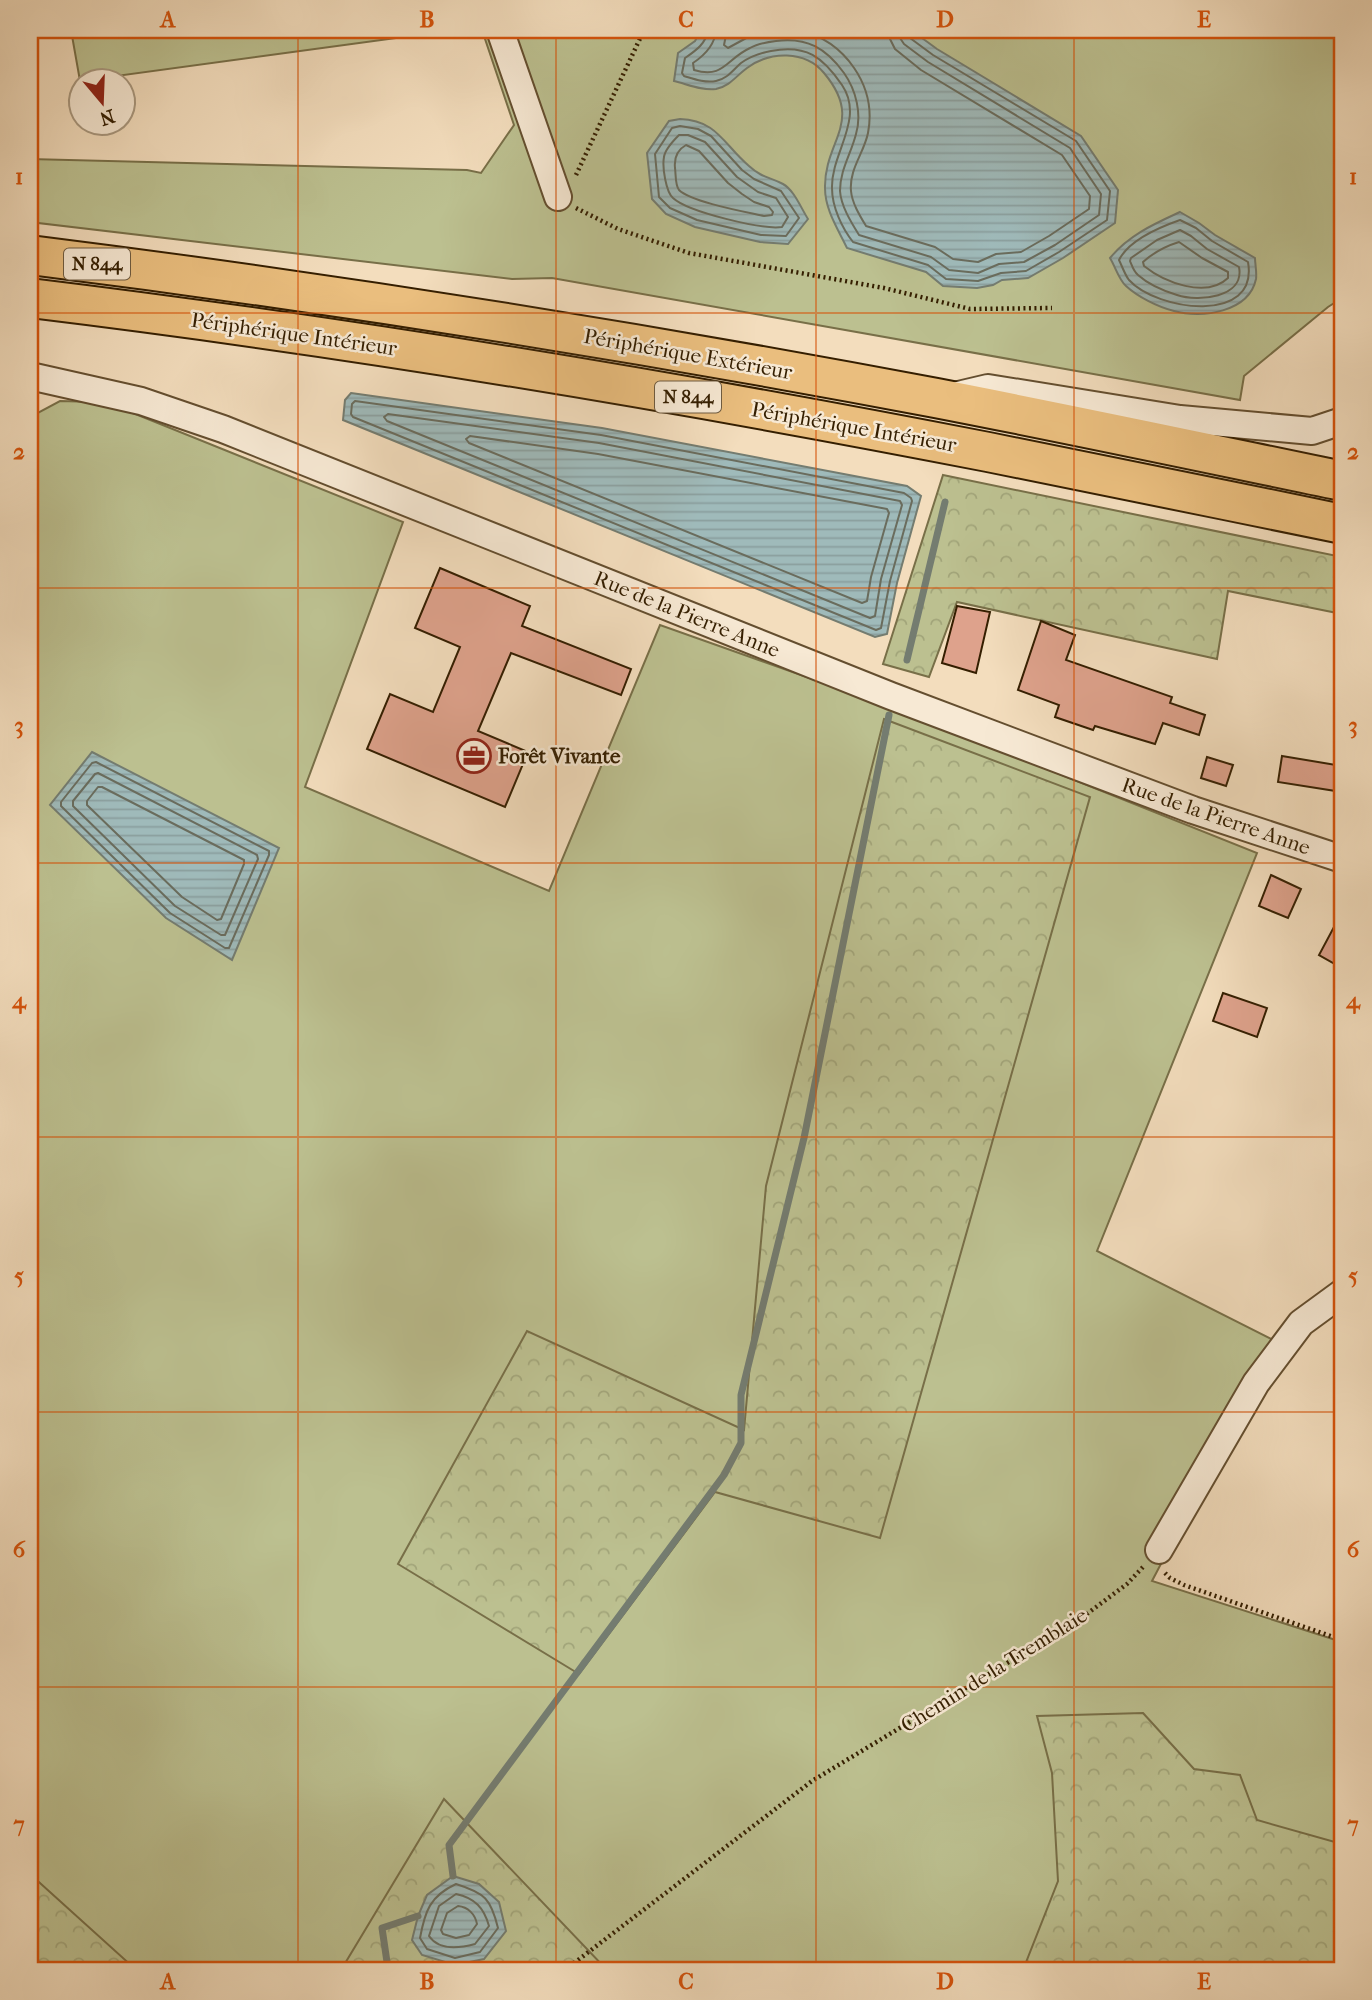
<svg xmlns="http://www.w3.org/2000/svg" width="1372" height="2000" font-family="'IM FELL French Canon',serif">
<defs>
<pattern id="forest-crowns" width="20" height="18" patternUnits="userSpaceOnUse" patternTransform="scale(1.75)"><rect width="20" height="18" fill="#bcc090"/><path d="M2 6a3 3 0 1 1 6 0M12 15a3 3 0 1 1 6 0" fill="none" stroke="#a2a57a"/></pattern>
<pattern id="water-rules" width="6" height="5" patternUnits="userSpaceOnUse" patternTransform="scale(1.75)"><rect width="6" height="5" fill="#9fbaba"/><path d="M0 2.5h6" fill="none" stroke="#8a9f9e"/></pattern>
</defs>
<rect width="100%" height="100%" fill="#f3ddbd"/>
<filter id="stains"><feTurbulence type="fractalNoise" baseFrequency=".00286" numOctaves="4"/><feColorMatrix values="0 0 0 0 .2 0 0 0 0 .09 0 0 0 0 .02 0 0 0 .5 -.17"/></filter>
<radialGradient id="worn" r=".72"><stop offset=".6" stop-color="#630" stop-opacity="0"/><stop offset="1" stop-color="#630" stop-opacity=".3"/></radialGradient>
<g fill="#bcc090" stroke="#786f48" stroke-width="2">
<polygon points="71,30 455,30 80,81"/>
<polygon points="482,30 1342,30 1342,298 1328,307 1244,376 1240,400 552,278 512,279 30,222 30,159 467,170 481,173 514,125"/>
<polygon points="60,401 96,402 128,411 403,522 305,787 549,891 660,625 894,708 1257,853 1097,1251 1277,1342 1152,1581 1342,1642 1342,1970 30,1970 30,417"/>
</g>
<g fill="url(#forest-crowns)" stroke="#786f48" stroke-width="2">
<polygon points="943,475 1342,557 1337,613 1228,591 1217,659 957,602 929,677 883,664"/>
<polygon points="884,719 1090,797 880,1538 715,1492 579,1674 398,1564 527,1331 744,1430 766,1186"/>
<polygon points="1143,1713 1194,1769 1240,1775 1257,1820 1342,1844 1342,1954 1336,1970 1023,1970 1058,1881 1052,1773 1037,1716"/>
<polygon points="444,1799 607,1970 341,1970"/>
<polygon points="30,1874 134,1968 138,1970 30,1970"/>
</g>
<g fill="url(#water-rules)" stroke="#747c70" stroke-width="2">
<path d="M 701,30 L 911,30 L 937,49 L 1081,136 L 1118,190 L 1115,223 L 1063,258 L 1028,278 L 1002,280 L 993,285 L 977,288 L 943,286 L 926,272 L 847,248 C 838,229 825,210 825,188 C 824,140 865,122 824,73 C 805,50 770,51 747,68 C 736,76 730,86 716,89 C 702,91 687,84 674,81 L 678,53 L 695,41 Z"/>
<path d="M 680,119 C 717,120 724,145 749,166 C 762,178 770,177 783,184 C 794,190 801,208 808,219 L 788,244 L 760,242 L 695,227 L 666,214 L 652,199 L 647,153 L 669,121 Z"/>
<path d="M 1180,212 L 1199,223 L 1215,235 L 1255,258 C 1255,264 1257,272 1256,279 C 1249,312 1202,319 1174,311 C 1158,307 1138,297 1126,286 C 1119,280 1115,266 1110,258 C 1129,235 1154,224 1180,212 Z"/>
<polygon points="351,393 602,428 907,486 921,496 897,583 887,634 875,637 343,420 345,400"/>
<polygon points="92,752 279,848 232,960 166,918 50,805"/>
<polygon points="453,1876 479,1884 499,1902 506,1931 484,1959 455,1965 422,1955 412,1940 418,1916 427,1895"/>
</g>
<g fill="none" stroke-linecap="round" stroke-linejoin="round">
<g stroke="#6a6c5d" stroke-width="2">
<path d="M 708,30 C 706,44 695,51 685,58 L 682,73 L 684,76 C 694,79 705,83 716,81 C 727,79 733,70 741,63 C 751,56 760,53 771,51 C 806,44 823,57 842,85 C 865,119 831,153 832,188 C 832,207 842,228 853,242 L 928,265 L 946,279 L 978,281 L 1001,273 L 1026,271 L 1059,252 L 1107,220 L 1110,191 L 1076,141 L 933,55 L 910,38 L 908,30"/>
<path d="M 716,30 C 715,45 705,55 693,63 L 694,70 C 724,79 726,59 750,48 C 757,44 768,42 776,41 C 807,37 826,48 844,73 C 856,90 862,114 856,134 C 851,154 840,170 840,191 C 841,206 851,222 859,235 L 931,257 L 949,270 L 978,273 L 999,264 L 1024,262 L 1055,245 L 1099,215 L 1101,194 L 1070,148 L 928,62 L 904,44 L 900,38 L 899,30"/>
<polyline points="727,30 724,45 728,48 750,36 784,30"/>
<path d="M 799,30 C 845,41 877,86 868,133 C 864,153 849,169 851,191 C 852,203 860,216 866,226 L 935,247 L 953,259 L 978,262 L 996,254 L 1021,252 L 1049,236 L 1089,209 L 1090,196 L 1062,155 L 921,70 L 895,49 L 890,39 L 889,30"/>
<polygon points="680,126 698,129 711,136 742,170 754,179 781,191 799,218 786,236 761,235 697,220 670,208 659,197 655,154 672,128"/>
<path d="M 679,135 L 688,135 L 705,142 L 737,177 L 758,192 L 776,198 L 788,217 L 782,227 C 763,230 688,212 673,198 C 666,192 662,167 664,157 C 665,149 674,140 679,135 Z"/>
<path d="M 686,145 L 699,151 L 728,183 L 742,194 L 754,202 L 769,207 L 773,212 L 772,215 L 764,216 C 746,212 691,202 679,190 C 675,185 676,175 675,168 C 674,158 677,150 686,145 Z"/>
<path d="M 1180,220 L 1196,228 L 1212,241 L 1248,262 C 1259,325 1157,311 1129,280 C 1125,275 1122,266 1119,260 C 1129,240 1160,227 1180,220 Z"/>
<path d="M 1180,230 L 1191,236 L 1207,249 L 1239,267 C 1245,298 1198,302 1177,295 C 1164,291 1148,284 1138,275 C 1134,272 1132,266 1130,261 L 1131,258 L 1157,240 Z"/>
<path d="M 1179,242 L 1202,258 L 1228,272 L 1228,278 C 1206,299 1164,282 1144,266 L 1143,262 C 1153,253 1166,246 1179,242 Z"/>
<polygon points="355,401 601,435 904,493 911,498 912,501 890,581 881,628 876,630 353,417 351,414 352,404"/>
<polygon points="388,414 599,443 900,501 902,505 881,579 875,616 870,618 387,421 384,417"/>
<polygon points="470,436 598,454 887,509 889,513 871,577 867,601 862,603 469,443 466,439"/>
<polygon points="96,762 269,851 269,855 229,948 225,948 170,913 61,806 61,802 92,763"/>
<polygon points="98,773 257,855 258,859 225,935 221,935 175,906 73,806 73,801 95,774"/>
<polygon points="98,787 102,787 244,860 244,864 221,919 217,920 182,897 87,805 87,801"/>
<path d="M 456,1884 C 485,1893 491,1899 498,1928 L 480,1952 L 455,1958 L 427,1949 L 420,1938 C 425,1911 430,1896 456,1884 Z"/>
<path d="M 456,1894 C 475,1898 484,1908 489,1926 L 475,1944 C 460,1948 439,1951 429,1936 L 439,1906 Z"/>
<path d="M 458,1906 C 468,1907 475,1914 477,1924 L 469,1935 L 456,1938 L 443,1934 L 441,1930 L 447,1913 Z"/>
</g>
<g stroke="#747c70" stroke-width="7">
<polyline points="907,660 945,502"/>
<polyline points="453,1876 449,1845 724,1475 741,1443 741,1395 804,1138 889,715"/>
<polyline points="386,1970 387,1962 382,1928 418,1916"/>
</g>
</g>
<g fill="#dea28c" stroke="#341e00" stroke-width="2">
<polygon points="440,568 530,606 522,626 631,669 621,695 511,653 478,731 528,752 505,807 367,749 390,694 433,712 460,647 415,628"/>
<polygon points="957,606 990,612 976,673 942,663"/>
<polygon points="1041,621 1075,635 1066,660 1172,697 1170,703 1205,715 1199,735 1163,723 1155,744 1095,726 1093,730 1055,717 1059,705 1018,690"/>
<polygon points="1282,756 1342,766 1342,792 1278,782"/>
<polygon points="1207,757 1233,765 1226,786 1201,778"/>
<polygon points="1271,875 1301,889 1288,918 1259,906"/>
<polygon points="1342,912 1342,968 1319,955"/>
<polygon points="1223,993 1267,1008 1257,1037 1213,1021"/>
</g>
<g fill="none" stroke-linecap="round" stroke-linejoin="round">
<g stroke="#644e2f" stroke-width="30">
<g id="minor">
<polyline points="500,30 558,197"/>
<polyline points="30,376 141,401 223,429 891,696 1193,810 1342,859"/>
<polyline points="954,396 988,388 1180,419 1312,431 1342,421"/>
<polyline points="1159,1550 1256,1383 1301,1323 1342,1293"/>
</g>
</g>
<g stroke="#341e00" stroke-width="42">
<g id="highway">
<path d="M 30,255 C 333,293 635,341 936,398 C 1071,424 1207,453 1342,481"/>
<path d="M 30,298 C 351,337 670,390 988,452 C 1106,475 1224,500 1342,524"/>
</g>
</g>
<g stroke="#341e00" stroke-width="4.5" stroke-dasharray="2 3.5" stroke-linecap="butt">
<polyline points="576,175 644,30"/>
<polyline points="576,208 618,229 689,253 884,288 970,309 1052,308"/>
<polyline points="1165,1573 1170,1578 1184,1585 1342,1640"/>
<polyline points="565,1970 812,1781 1080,1619 1127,1584 1143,1567"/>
</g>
<use href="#minor" stroke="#f7e9d4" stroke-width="26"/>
<use href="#highway" stroke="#eabe7e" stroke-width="38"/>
</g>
<path fill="none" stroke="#d6530b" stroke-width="2" stroke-opacity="0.55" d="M 298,30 L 298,1970M 556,30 L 556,1970M 816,30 L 816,1970M 1074,30 L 1074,1970M 30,313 L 1342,313M 30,588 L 1342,588M 30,863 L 1342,863M 30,1137 L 1342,1137M 30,1412 L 1342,1412M 30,1687 L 1342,1687"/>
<defs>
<g id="office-ring" transform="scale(1.75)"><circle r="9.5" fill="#f7e9d4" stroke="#8f2418" stroke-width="1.5"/><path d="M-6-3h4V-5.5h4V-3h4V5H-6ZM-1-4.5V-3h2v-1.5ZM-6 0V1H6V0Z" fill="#8f2418"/></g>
</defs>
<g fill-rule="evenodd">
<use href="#office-ring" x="474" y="756"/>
</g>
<g text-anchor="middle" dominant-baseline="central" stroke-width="5" stroke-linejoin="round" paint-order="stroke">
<g fill="#f7e9d4" stroke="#6e5b40" stroke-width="2">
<rect x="64" y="248.5" width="66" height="31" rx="5"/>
<rect x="655" y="381.5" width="66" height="31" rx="5"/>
</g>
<g font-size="19" font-weight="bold" fill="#341e00">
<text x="97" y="264">N 844</text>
<text x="688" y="397">N 844</text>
</g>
<g font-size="21" fill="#341e00" stroke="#f7e9d4">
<text transform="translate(294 334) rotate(8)">Périphérique Intérieur</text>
<text transform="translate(688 354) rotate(10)">Périphérique Extérieur</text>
<text transform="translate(854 427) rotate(10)">Périphérique Intérieur</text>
<text transform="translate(687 614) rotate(22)">Rue de la Pierre Anne</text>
<text transform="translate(1216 816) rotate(19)">Rue de la Pierre Anne</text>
<text transform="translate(994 1670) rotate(-32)">Chemin de la Tremblaie</text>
</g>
<g font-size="21" font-weight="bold" fill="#341e00" stroke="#f7e9d4" text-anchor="start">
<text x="498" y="756">Forêt Vivante</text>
</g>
</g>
<rect width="1372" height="2000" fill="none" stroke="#f3ddbd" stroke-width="77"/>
<g transform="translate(102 102) rotate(161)"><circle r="33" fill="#f7e9d4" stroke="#a9987f" stroke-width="2"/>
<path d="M0-5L12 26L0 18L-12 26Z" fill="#8f2418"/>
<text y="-10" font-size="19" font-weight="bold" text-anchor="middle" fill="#341e00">N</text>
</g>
<rect x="38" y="38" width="1296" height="1924" fill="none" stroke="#d6530b" stroke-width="2.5"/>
<g font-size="23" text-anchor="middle" font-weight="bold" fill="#d6530b">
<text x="168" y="27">A</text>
<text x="427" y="27">B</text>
<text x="686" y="27">C</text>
<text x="945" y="27">D</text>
<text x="1204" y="27">E</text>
<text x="19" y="184">1</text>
<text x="1353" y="184">1</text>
<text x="19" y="459">2</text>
<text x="1353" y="459">2</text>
<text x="19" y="733">3</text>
<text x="1353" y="733">3</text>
<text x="19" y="1008">4</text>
<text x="1353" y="1008">4</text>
<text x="19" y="1283">5</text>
<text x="1353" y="1283">5</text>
<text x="19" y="1557">6</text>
<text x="1353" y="1557">6</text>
<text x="19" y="1832">7</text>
<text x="1353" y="1832">7</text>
<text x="168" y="1989">A</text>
<text x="427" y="1989">B</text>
<text x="686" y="1989">C</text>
<text x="945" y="1989">D</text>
<text x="1204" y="1989">E</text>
</g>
<rect width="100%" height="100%" filter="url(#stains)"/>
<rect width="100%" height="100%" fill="url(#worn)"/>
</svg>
